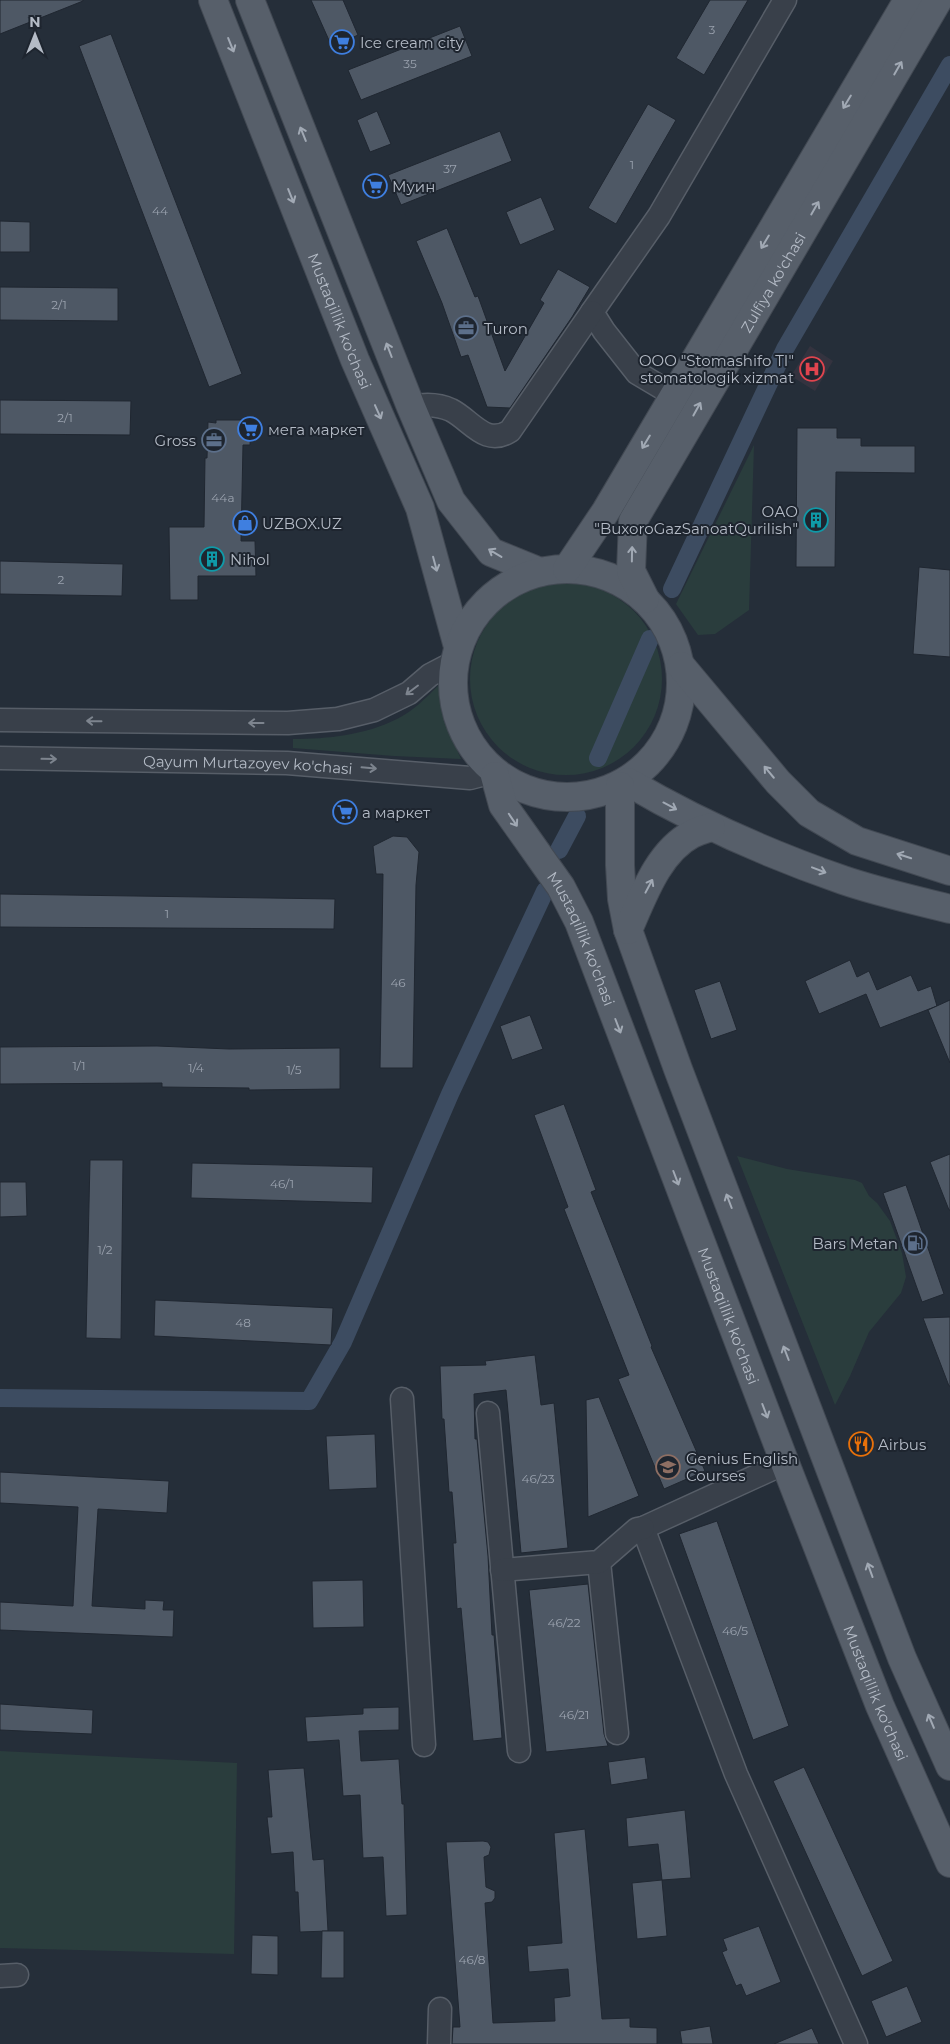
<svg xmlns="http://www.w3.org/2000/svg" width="950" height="2044" font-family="Montserrat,sans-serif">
<rect width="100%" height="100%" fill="#252e39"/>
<polygon fill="#34333f" points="810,346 833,361 815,391 791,376"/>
<g fill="#2a3d3d">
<polygon points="754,445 749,610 715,634 698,635 676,604"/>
<circle cx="566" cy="679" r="96"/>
<path d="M 439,685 C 441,717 449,730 461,759 L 394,756 L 293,748 L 293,739 C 328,739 365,735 397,719 C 413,711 426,698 439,685 Z"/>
<polygon points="737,1156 787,1169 855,1180 862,1183 869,1196 877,1203 890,1221 902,1253 906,1277 901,1293 869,1332 850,1376 835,1405"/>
<polygon points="0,1751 237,1763 234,1954 0,1948"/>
</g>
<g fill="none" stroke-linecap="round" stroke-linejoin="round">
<g stroke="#3d4c61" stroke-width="18">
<polyline points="672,589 785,349 950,65"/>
<polyline points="598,758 650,639"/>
<polyline points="559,850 577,816"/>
<polyline points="0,1398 309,1401 343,1342 450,1094 545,891"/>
</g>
</g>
<g fill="#4e5865" stroke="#202731">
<polygon points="0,0 83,0 83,1 0,34"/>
<polygon points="311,0 343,0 358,35 332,47"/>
<polygon points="710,0 748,0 704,75 676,58"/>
<polygon points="460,26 472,56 361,100 348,70"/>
<polygon points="111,34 242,374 209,387 79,46"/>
<polygon points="648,104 676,120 616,224 588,208"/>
<polygon points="377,111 391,144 370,152 357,120"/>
<polygon points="500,131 512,161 401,205 388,175"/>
<polygon points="541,197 555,230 520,245 506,212"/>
<polygon points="0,221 30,222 30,252 0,252"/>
<polygon points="447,228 475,297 478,296 505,371 544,303 540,300 558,269 590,287 572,317 510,408 487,407 468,355 461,357 442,303 416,241"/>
<polygon points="0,287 118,288 118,321 0,320"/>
<polygon points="0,400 131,401 130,435 0,434"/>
<polygon points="216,420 251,420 250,445 243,445 241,541 255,541 256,576 198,576 198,600 170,600 169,527 204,527 205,458 207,458 208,422 216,423"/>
<polygon points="797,428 837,428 837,438 861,438 861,446 915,446 915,473 836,472 835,567 796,567"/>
<polygon points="0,561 123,564 122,596 0,594"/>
<polygon points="919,567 950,570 950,657 913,654"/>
<polygon points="393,836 407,837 419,852 416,885 413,1068 380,1068 383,874 376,874 373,846"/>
<polygon points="0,894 335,899 334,929 0,927"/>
<polygon points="850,960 857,977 869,971 877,990 911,975 918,991 931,986 937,1006 880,1028 866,994 819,1014 805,981"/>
<polygon points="720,981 737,1030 711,1039 694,990"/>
<polygon points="950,1000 950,1063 928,1010"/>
<polygon points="530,1015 543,1049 512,1060 500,1026"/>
<polygon points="157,1046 229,1049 340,1048 340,1089 249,1090 249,1088 162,1087 162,1083 0,1084 0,1047"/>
<polygon points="564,1104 596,1190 591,1192 652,1346 651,1347 705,1471 664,1489 618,1379 629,1375 564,1209 568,1207 534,1115"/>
<polygon points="950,1154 950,1210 949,1210 930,1162"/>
<polygon points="90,1160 123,1160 121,1339 86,1338"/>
<polygon points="192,1163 373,1167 372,1203 191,1198"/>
<polygon points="0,1182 26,1182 27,1216 0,1217"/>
<polygon points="906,1185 944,1294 922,1302 883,1193"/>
<polygon points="155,1300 333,1308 331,1345 154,1336"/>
<polygon points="950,1317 950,1386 949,1386 923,1318"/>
<polygon points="535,1355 541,1405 554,1403 568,1548 521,1553 506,1390 474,1394 475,1439 477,1439 488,1556 492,1635 494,1635 502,1738 473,1741 461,1608 457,1609 453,1543 456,1543 452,1492 449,1492 444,1419 442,1419 440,1366 486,1365 485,1361"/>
<polygon points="599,1397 639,1496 588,1517 586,1400"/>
<polygon points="375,1434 377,1488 329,1490 326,1436"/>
<polygon points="0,1472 169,1481 167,1513 98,1509 92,1606 145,1609 145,1600 164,1601 163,1610 174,1610 173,1637 0,1630 0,1602 73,1606 78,1507 0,1503"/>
<polygon points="717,1521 789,1726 753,1740 679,1534"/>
<polygon points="363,1580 364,1627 313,1628 312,1581"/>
<polygon points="588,1584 604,1734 608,1746 546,1752 529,1590"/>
<polygon points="0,1704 93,1710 92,1734 0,1730"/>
<polygon points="399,1707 399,1730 359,1731 361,1761 399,1759 402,1804 404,1804 407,1915 386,1916 383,1857 363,1858 360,1795 343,1796 339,1740 307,1742 305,1717 363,1714 363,1708"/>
<polygon points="645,1757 648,1779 611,1785 608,1762"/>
<polygon points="804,1767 893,1961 862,1976 773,1781"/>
<polygon points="304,1768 313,1860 324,1859 328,1931 300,1932 298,1892 295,1892 293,1852 271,1854 267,1817 272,1817 268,1770"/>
<polygon points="685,1810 691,1878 662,1880 658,1844 628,1847 626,1818"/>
<polygon points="585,1829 602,2019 630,2018 630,2027 657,2028 657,2044 452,2044 453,2027 460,2027 446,1842 483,1841 488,1842 491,1847 489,1855 484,1857 486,1887 495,1891 495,1898 492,1902 485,1903 493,2023 555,2021 554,1998 570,1996 568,1969 529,1972 527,1946 562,1943 554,1833"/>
<polygon points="662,1880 667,1936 637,1939 632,1883"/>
<polygon points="759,1926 781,1982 746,1996 741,1984 736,1986 722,1952 727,1950 723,1939"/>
<polygon points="322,1931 344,1931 344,1978 321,1978"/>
<polygon points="252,1935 278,1936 278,1975 251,1974"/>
<polygon points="907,1986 922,2022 886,2037 871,2001"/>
<polygon points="710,2026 713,2044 682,2044 680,2031"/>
<polygon points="812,2028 819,2044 774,2044"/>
</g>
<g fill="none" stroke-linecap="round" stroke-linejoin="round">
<g stroke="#575e68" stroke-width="25">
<g id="minor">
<polyline points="674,395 637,373 604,331 592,312 659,216 785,0"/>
<path d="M 411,407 C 425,404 438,404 451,410 C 471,420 485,447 510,431 L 592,312"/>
<polyline points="0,720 288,723 338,719 374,710 409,693 430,675 453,663"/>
<path id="s1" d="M 0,758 L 287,763 L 470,778 L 493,772"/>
<polyline points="402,1399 424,1745"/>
<polyline points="488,1413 519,1751"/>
<polyline points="785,1463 643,1528 736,1774 856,2044"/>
<polyline points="599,1562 617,1733"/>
<polyline points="502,1570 599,1562 637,1529 643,1528"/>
<polyline points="0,1976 17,1975"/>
<polyline points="439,2044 440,2009"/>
</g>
</g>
<g stroke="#424953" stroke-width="30">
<g id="major">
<path id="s2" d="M 213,0 L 355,360 L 420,508 L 457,643"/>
<polyline points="250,0 411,407 451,501 491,552 540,572"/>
<circle cx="567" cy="683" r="114"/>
<polyline points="567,569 606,511 908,0"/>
<path id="s3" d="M 645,599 L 631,571 L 633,521 L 938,0"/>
<polyline points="681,666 778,782 809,813 857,841 950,871"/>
<path id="s4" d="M 495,776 L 503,805 L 561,887 L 579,922 L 785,1463 L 880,1706 L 950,1863"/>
<path d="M 628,782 C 696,822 768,854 843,880 C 878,892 915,900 950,909"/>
<polyline points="620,786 620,865 622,899 628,930 678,1069 902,1658 950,1766"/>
<path d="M 628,930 C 643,896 658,852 692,834 C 698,831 705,829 711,827"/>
</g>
</g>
<use href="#minor" stroke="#39404a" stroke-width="22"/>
<use href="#major" stroke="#575f6a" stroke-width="28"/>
</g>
<defs><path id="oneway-shaft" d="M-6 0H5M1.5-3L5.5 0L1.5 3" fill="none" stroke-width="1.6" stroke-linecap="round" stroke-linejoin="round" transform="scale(1.25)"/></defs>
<g stroke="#a1a9b4">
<use href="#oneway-shaft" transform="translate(231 45) rotate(68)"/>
<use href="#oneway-shaft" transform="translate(898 68) rotate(-60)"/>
<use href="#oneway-shaft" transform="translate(847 102) rotate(121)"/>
<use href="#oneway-shaft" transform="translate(303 134) rotate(-112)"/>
<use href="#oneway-shaft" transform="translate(291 196) rotate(68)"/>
<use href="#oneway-shaft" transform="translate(815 208) rotate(-60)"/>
<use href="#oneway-shaft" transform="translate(765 242) rotate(121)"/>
<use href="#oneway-shaft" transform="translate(389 350) rotate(-111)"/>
<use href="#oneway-shaft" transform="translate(697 409) rotate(-61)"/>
<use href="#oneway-shaft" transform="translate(378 412) rotate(66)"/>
<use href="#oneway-shaft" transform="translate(646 442) rotate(121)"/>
<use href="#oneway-shaft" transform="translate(495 553) rotate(-149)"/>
<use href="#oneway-shaft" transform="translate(632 554) rotate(-89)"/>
<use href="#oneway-shaft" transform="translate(435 564) rotate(75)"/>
<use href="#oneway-shaft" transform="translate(769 772) rotate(-130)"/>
<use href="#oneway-shaft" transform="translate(670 806) rotate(28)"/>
<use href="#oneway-shaft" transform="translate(513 820) rotate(56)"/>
<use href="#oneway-shaft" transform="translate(904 856) rotate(-162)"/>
<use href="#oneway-shaft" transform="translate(819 870) rotate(21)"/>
<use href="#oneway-shaft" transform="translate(649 886) rotate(-62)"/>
<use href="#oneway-shaft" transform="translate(618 1026) rotate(69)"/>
<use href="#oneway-shaft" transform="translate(676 1178) rotate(69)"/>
<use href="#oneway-shaft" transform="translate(729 1201) rotate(-111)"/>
<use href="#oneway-shaft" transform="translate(786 1353) rotate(-111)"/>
<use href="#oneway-shaft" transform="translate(765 1411) rotate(69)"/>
<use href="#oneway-shaft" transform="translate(870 1570) rotate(-110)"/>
<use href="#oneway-shaft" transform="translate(931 1721) rotate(-113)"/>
</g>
<g stroke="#7d848e">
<use href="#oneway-shaft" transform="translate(412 690) rotate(143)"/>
<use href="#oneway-shaft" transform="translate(94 721) rotate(-179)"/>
<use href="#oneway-shaft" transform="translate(256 723) rotate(-180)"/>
<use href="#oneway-shaft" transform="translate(49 759) rotate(1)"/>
<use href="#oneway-shaft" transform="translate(369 768) rotate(5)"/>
</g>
<defs>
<g id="supermarket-ring" transform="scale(1.25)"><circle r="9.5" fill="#1e252f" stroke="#3f7fe0" stroke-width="1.5"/><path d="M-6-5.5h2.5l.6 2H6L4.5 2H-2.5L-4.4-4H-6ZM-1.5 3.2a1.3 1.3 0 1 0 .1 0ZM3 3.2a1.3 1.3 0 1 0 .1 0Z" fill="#3f7fe0"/></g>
<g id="office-ring" transform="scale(1.25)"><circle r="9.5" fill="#1e252f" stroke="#5c6f8a" stroke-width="1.5"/><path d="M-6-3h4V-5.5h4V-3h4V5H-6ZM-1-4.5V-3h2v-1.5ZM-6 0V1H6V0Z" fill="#5c6f8a"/></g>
<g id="hospital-ring" transform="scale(1.25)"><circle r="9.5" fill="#1e252f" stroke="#e0444e" stroke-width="1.5"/><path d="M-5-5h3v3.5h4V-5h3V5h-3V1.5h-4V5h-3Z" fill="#e0444e"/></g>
<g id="building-ring" transform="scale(1.25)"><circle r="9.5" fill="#1e252f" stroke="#0f9aa8" stroke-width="1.5"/><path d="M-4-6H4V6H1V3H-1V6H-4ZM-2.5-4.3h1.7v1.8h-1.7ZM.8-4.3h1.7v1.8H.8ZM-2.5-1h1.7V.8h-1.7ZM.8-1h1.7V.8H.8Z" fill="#0f9aa8"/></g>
<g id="shop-ring" transform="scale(1.25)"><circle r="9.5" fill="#1e252f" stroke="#3f7fe0" stroke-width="1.5"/><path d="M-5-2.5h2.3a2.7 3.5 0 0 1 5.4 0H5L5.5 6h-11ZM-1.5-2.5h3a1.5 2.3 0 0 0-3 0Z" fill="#3f7fe0"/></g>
<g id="fuel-ring" transform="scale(1.25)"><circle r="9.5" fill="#1e252f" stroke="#5c6f8a" stroke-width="1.5"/><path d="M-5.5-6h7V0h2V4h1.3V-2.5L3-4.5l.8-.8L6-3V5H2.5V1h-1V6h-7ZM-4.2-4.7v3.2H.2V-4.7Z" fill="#5c6f8a"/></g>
<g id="restaurant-ring" transform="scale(1.25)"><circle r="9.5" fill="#1e252f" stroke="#e8710a" stroke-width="1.5"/><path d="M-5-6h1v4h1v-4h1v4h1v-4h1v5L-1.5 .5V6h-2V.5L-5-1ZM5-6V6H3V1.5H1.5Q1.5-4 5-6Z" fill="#e8710a"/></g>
<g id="school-ring" transform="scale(1.25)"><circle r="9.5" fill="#1e252f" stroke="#8d6e63" stroke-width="1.5"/><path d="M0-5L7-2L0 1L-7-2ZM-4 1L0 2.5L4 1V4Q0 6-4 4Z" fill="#8d6e63"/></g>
</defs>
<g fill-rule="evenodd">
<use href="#supermarket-ring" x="342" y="42"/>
<use href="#supermarket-ring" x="375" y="186"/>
<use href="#office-ring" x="466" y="328"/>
<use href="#hospital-ring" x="812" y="369"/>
<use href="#supermarket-ring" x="250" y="429"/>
<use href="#office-ring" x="214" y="440"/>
<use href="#building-ring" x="816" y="520"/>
<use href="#shop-ring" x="245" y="523"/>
<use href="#building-ring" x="212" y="559"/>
<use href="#supermarket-ring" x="345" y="812"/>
<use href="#fuel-ring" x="915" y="1243"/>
<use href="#restaurant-ring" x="861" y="1444"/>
<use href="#school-ring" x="668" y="1467"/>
</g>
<g text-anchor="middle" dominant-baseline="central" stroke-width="4" stroke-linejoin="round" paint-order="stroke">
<g font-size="12" fill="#9aa2ae">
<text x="712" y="29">3</text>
<text x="410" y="63">35</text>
<text x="632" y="164">1</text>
<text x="450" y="168">37</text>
<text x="160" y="210">44</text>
<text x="59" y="304">2/1</text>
<text x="65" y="417">2/1</text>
<text x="223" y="497">44a</text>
<text x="61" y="579">2</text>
<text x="167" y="913">1</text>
<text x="398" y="982">46</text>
<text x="79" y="1065">1/1</text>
<text x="196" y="1067">1/4</text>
<text x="294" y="1069">1/5</text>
<text x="282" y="1183">46/1</text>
<text x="105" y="1249">1/2</text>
<text x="243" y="1322">48</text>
<text x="538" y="1478">46/23</text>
<text x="564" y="1622">46/22</text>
<text x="735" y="1630">46/5</text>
<text x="574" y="1714">46/21</text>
<text x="472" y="1959">46/8</text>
</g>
<g font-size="15" fill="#b4bbc6" stroke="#1e252f" text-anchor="start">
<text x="360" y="42">Ice cream city</text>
<text x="392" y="186">Муин</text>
<text x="484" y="328">Turon</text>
<text x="794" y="360" text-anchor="end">OOO "Stomashifo TI"<tspan x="794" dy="17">stomatologik xizmat</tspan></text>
<text x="268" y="429">мега маркет</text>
<text x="196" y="440" text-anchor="end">Gross</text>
<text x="798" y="511" text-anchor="end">ОАО<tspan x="798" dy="17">"BuxoroGazSanoatQurilish"</tspan></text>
<text x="262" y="523">UZBOX.UZ</text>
<text x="230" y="559">Nihol</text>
<text x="362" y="812">а маркет</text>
<text x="898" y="1243" text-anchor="end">Bars Metan</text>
<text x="878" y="1444">Airbus</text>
<text x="686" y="1458">Genius English<tspan x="686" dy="17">Courses</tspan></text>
</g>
<g font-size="15" fill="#b4bbc6" stroke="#1e252f">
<text stroke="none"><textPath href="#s3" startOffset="358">Zulfiya ko'chasi</textPath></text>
<text stroke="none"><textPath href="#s2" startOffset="345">Mustaqillik ko'chasi</textPath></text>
<text stroke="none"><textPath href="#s1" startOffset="248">Qayum Murtazoyev ko'chasi</textPath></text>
<text stroke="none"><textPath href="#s4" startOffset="186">Mustaqillik ko'chasi</textPath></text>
<text stroke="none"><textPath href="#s4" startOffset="591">Mustaqillik ko'chasi</textPath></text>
<text stroke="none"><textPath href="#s4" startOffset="996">Mustaqillik ko'chasi</textPath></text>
</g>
</g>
<g transform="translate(35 35)" stroke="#1e252f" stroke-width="4" paint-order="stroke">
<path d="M0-4L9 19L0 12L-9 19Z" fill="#b4bbc6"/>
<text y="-8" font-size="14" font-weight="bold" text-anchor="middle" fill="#b4bbc6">N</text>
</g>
</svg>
